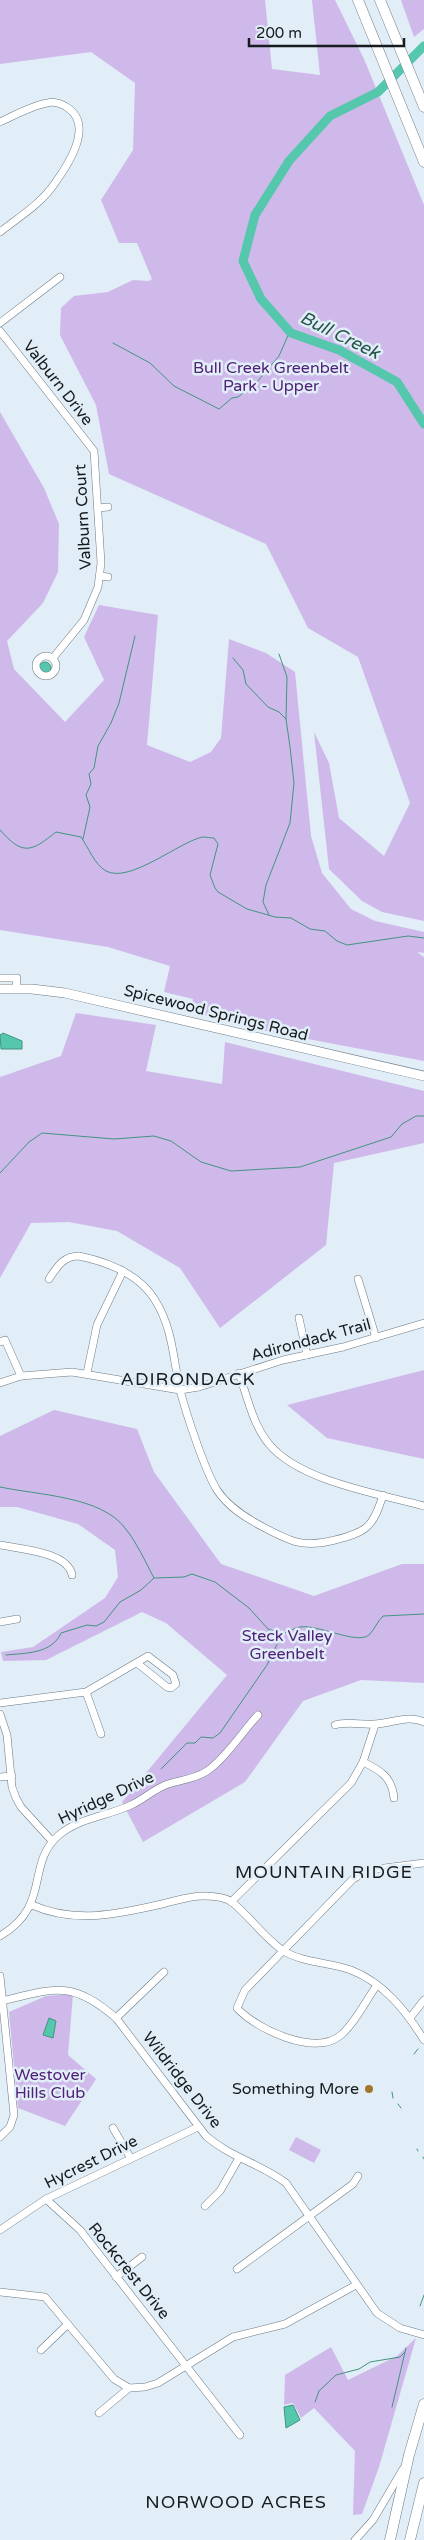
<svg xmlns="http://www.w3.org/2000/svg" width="424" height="2540" font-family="'Varela Round',sans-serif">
<rect width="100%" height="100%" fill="#e1edf7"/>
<g fill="#cfb9ea">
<polygon points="0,0 265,0 272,69 320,75 312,0 335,0 364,59 424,205 424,921 382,912 362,901 329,869 314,732 329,763 339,818 384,856 410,803 358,657 308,628 266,544 109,474 96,405 60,335 61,308 74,296 108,292 133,280 149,281 152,279 137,243 119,243 101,200 133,150 135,83 91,52 0,64"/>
<polygon points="401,0 424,0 424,29 414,37"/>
<polygon points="0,412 44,488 59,524 58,572 43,603 7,641 14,669 65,722 104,680 84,637 99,605 158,615 147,745 190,762 211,752 221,738 229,639 266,653 295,672 311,836 322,873 351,909 375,921 424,932 424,953 417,952 424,957 424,1061 250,1028 190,1011 193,999 164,992 170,966 108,947 0,930"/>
<polygon points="76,1013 156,1025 146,1071 222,1084 225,1042 424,1091 424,1143 334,1163 326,1245 220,1328 180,1268 117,1231 69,1222 31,1223 0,1278 0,1077 61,1056"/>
<polygon points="424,1370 424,1459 327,1438 287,1405"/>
<polygon points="54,1410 137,1429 154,1472 221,1564 314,1596 402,1564 424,1564 424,1683 361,1680 303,1701 245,1782 143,1842 122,1802 227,1675 166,1623 142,1612 46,1660 3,1661 1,1652 33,1647 105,1598 118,1577 115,1550 78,1524 17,1507 0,1507 0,1436"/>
<polygon points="73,1994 68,2055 96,2079 65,2126 18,2108 9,2012 46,1996"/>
<polygon points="296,2137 321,2150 314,2163 289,2150"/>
<polygon points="416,2338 379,2467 362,2514 353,2515 355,2451 314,2408 301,2418 293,2403 284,2405 285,2375 331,2347 348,2380 397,2356"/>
</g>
<g fill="#55c7ac" stroke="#429381">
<circle cx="45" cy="668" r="6"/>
<polygon points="3,1033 22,1041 22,1049 1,1049 0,1035"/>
<polygon points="49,2018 56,2021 53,2038 43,2035"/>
<polygon points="293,2405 300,2420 286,2428 284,2407"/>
</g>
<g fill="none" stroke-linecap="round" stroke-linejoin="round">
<g stroke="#429381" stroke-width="1">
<polyline points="113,343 150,363 174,386 219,409 232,398 238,397 257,382 279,356 290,331"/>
<polyline points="279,654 287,677 286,719"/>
<polyline points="233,658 243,670 246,684 268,707 279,712 286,719 290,747 294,783 290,823 266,885 263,902 269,915"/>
<path d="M 0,830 C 23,856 31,852 56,832 L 81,837 C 88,847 95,865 106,871 C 130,884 180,841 203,837 C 206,837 211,838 214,838 L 218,844 L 210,875 L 215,888 L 218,892 L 247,909 L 275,917 L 291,918 L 310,929 L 325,931 L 337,941 L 347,945 L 408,936 L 424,938"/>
<polyline points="83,839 90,807 86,795 91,784 89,774 94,768 98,746 111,723 119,703 135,636"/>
<polyline points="0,1173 29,1142 42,1133 114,1139 154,1136 171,1141 201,1162 231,1171 300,1167 391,1137 402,1124 416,1116 424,1116"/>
<path d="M 0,1487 C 37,1495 101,1496 125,1528 C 137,1543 145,1561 154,1578 L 184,1577 L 192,1574 L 215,1582 L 249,1608 L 268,1629 L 282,1634 C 288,1632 294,1628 300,1627 C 318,1624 357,1645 369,1635 C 374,1630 377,1622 383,1616 L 424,1614"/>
<path d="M 6,1655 C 25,1653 52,1654 61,1633 L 87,1625 L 96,1626 L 104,1622 L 120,1602 L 141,1590 L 154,1578"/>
<polyline points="161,1769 187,1743 195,1743 201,1737 213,1738 220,1733 267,1665 282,1634"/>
<polyline points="414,2054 418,2049"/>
<polyline points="392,2092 393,2098"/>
<polyline points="398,2104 401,2108"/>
<polyline points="417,2149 418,2151"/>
<polyline points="423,2157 424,2159"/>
<polyline points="420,2306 424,2295"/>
<polyline points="315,2402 319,2391 336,2375 359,2369 370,2362 400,2357 405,2352"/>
<polyline points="392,2407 406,2348"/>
</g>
<polyline stroke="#55c7ac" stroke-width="9" points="424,46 378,92 330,116 289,161 255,215 243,261 261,299 291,333 339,350 397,382 424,424"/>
<g stroke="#6d7981" stroke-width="8">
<g id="minor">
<path d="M 0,122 C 15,115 31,106 47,103 C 54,101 62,104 68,108 C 94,126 68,165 55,183 C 41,204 19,217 0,232"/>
<polyline points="0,323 60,277"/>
<polyline points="0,331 94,451 101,563 98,587 84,620 53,658"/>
<polyline points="98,508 108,507"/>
<polyline points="100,576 108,577"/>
<circle cx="46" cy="666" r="10"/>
<polyline points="0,978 17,978 16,989"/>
<path d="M 49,1279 C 57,1267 63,1256 79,1256 C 108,1262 139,1274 155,1300 C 173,1329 173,1358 180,1390 C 186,1413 205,1471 217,1490 C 228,1507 246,1518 263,1527 C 291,1542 303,1548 335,1540 C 367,1532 373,1527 383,1495"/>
<polyline points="358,1279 376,1338"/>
<polyline points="299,1318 307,1355"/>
<polyline points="0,1342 5,1340 21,1376"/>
<polyline points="87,1373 97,1325 123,1271"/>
<path d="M 239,1373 C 247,1396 253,1425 269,1444 C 299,1481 379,1494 424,1506"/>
<polyline points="0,1383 21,1376 72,1372 180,1390 199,1387 283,1360 343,1347 424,1323"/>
<path d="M 0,1545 C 20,1549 68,1552 72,1575"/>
<polyline points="0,1622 17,1619"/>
<polyline points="86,1692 101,1734"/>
<polyline points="0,1703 86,1692 148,1656 173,1675 176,1684 171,1688 167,1687 137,1663"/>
<polyline points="0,1714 7,1735 12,1787 16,1798 21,1807 52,1841"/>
<path d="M 335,1725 C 348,1721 360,1725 374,1724 C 390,1724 409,1714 424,1722"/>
<path d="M 363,1762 C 380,1770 392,1777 394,1798"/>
<polyline points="0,1777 12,1776"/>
<polyline points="231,1902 351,1783 363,1762 375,1725"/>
<path d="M 32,1905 C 75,1924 118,1914 162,1904 C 175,1901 189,1896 203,1896 C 212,1896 225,1897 232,1902 C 250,1917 263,1936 282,1950 C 302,1963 329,1962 351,1970 C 384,1983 406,2011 424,2040"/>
<path d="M 0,1936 C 52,1906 25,1864 59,1835 C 79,1818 108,1816 131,1805 C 144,1799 154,1789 168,1784 C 181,1780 195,1779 207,1771 C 225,1759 243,1731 258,1715"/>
<polyline points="0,1976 14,2115 10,2127 0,2137"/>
<path d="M 377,1985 C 366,2000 356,2022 341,2035 C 315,2057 256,2029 237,2008 L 245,1990 L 353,1879 L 369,1870 L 424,1863"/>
<path d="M 2,2001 C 55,1988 72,1980 116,2018 L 206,2136 C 230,2157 261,2164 286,2183 L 377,2313 L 400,2328 L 424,2335"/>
<polyline points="116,2018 164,1972"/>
<polyline points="410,2018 424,2000"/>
<polyline points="113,2128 130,2157"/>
<polyline points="46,2199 80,2230 240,2435"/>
<polyline points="205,2206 220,2191 239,2158"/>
<polyline points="0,2230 46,2199 198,2127"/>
<polyline points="237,2269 353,2184 358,2176"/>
<polyline points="116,2277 142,2257"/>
<polyline points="0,2292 45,2297 114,2379 129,2388 145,2387 158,2383 233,2337 285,2324 356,2285"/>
<polyline points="41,2350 68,2324"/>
<polyline points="99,2413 129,2388"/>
<polyline points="355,2540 373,2520 403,2469"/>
</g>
</g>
<g stroke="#6d7981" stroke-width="10">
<polyline id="major" points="0,989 32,989 65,993 424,1076"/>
</g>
<g stroke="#6d7981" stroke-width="11">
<g id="highway">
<polyline points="358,0 424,162"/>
<polyline points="380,0 424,107"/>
<polyline points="390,2540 409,2455 424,2404"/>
<polyline points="410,2540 424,2483"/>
</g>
</g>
<use href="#minor" stroke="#fff" stroke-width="7"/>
<use href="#major" stroke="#fff" stroke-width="9"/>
<use href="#highway" stroke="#fff" stroke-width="10"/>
</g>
<circle fill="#a37627" stroke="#e1edf7" stroke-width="2" cx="369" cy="2089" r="5"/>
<g text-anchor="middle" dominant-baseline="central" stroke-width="5" stroke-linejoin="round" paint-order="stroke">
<g font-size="16" fill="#502178" stroke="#e1edf7">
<text x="271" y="368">Bull Creek Greenbelt<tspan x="271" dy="18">Park - Upper</tspan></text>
<text x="287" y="1636">Steck Valley<tspan x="287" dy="18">Greenbelt</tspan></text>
<text x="50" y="2075">Westover<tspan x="50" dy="18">Hills Club</tspan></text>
</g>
<g font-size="16" fill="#161b1e" stroke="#e1edf7">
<text transform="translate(58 383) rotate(52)">Valburn Drive</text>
<text transform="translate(83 517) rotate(-93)">Valburn Court</text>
<text transform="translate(216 1013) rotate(14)">Spicewood Springs Road</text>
<text transform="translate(311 1340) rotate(-15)">Adirondack Trail</text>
<text transform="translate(106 1798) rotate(-25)">Hyridge Drive</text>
<text transform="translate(182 2080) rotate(52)">Wildridge Drive</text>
<text transform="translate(91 2162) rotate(-26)">Hycrest Drive</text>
<text transform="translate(129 2271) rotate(51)">Rockcrest Drive</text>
</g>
<g font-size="16" fill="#161b1e" stroke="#e1edf7" text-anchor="end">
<text x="359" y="2089">Something More</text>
</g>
<g font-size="18" font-style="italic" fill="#26564a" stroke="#e1edf7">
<text transform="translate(340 335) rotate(26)">Bull Creek</text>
</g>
<g font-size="18" letter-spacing="1" fill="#161b1e" stroke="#e1edf7">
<text x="188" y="1379">ADIRONDACK</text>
<text x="324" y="1872">MOUNTAIN RIDGE</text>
<text x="236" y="2502">NORWOOD ACRES</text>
</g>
</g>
<path d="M249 38v8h155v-8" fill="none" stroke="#161b1e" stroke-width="2.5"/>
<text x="256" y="38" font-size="15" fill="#161b1e" stroke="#e1edf7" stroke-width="4" paint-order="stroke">200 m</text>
</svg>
